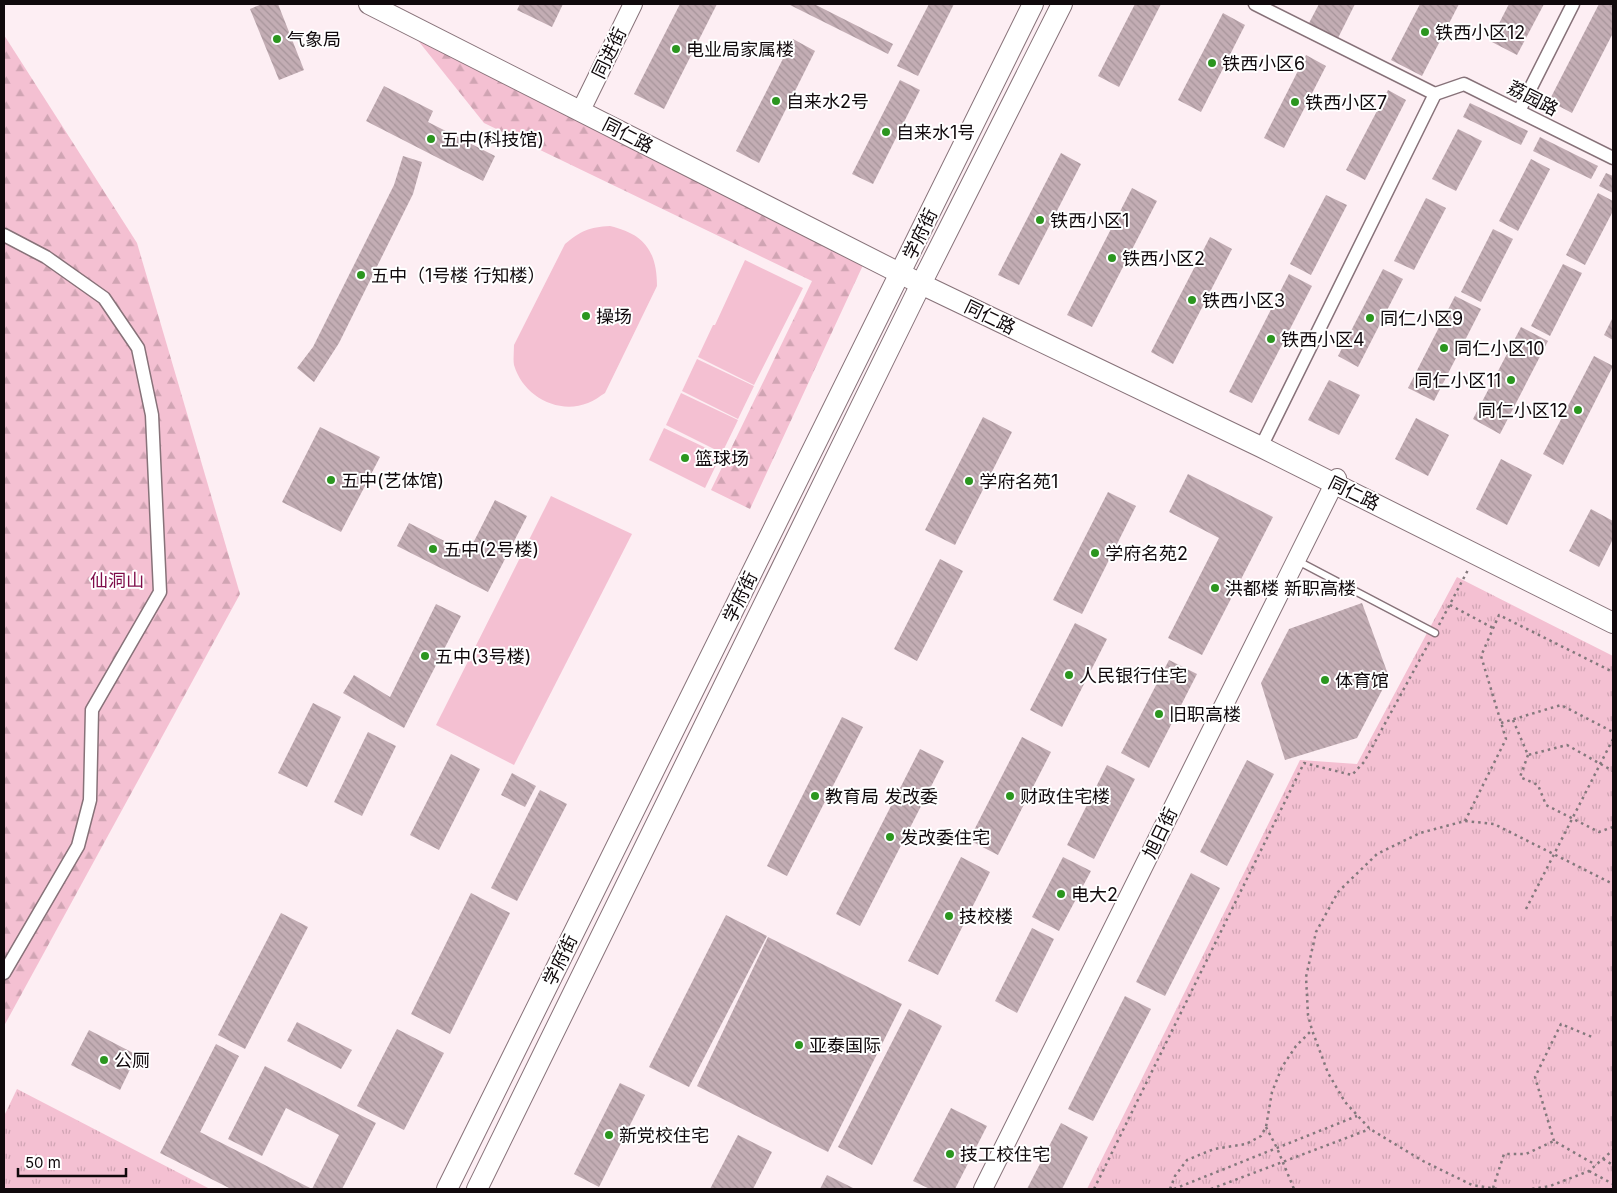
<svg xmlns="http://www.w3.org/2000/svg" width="1617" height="1193" font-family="Inter,'Noto Sans SC',sans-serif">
<defs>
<pattern id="forest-firs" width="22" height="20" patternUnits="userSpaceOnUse" patternTransform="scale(1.25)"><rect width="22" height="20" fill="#f4c0d2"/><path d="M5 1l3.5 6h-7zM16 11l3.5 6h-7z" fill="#d0a4b3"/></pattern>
<pattern id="park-tufts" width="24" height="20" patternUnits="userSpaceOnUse" patternTransform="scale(1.25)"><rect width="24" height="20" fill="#f4c0d2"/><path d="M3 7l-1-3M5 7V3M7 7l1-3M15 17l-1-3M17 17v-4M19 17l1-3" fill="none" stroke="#d0a4b3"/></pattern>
<pattern id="building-back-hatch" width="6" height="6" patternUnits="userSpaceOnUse" patternTransform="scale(1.25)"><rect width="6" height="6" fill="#c3adb4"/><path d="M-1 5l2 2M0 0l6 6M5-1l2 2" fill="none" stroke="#a6949a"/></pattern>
</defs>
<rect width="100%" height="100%" fill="#fdeef3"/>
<g fill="url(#forest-firs)">
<polygon points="412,33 864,263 750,509 711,490 812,281 484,123"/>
<polygon points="4,35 137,243 240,594 4,1026"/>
</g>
<g fill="url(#park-tufts)">
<polygon points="1457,577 1613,656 1613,1189 1087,1189 1300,760 1357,764"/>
<polygon points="17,1089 210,1189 4,1189 4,1116"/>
</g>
<g fill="#f4c0d2">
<path d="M 610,226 C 644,234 657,251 657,286 L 605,393 C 600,396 594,401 588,403 C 558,415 523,396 514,365 C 513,359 514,352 514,345 L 565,244 C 581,231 589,227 610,226 Z"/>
<polygon points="745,260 803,288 754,385 698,357 713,325 715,325"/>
<polygon points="697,359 754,386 738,419 682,391"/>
<polygon points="681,393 738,420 722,453 666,425"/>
<polygon points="664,428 721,455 705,488 649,460"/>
<polygon points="551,496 632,534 514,765 436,725"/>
</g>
<g fill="url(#building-back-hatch)">
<polygon points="262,4 278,4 304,70 279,80 250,9"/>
<polygon points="520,4 563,4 552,27 517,10"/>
<polygon points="680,4 717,4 664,109 634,94"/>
<polygon points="788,4 814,4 893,44 888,54"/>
<polygon points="929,4 954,4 918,76 897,66"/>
<polygon points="1135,4 1161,4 1119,87 1098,76"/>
<polygon points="1319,4 1355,4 1337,40 1308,25"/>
<polygon points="1420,4 1459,4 1422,76 1391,60"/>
<polygon points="1509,4 1544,4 1517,55 1490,41"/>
<polygon points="1599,4 1613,4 1613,33 1572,113 1549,101"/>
<polygon points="1223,13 1245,25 1201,112 1178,100"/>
<polygon points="793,39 815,51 759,163 736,151"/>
<polygon points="1306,55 1326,66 1284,148 1264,138"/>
<polygon points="900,80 920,90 873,184 852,174"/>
<polygon points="384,86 433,111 428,122 495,156 483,181 366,121"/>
<polygon points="1388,90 1406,100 1365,180 1346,170"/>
<polygon points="1470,103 1528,131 1521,145 1463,117"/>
<polygon points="1458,129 1482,141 1456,191 1432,179"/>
<polygon points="1540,137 1598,166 1591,179 1533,151"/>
<polygon points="1061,153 1081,164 1019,285 998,275"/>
<polygon points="403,156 422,162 413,194 339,343 314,382 297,368 313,347 394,185"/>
<polygon points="1531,159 1550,169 1518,231 1499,221"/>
<polygon points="1606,173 1613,176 1613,193 1599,186"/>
<polygon points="1132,188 1157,201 1092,327 1067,315"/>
<polygon points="1598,193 1613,201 1613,211 1585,265 1566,255"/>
<polygon points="1326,195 1347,205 1311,275 1290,264"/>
<polygon points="1426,198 1446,208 1414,270 1394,261"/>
<polygon points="1493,229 1513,239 1481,302 1461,292"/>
<polygon points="1210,237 1232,249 1173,364 1151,352"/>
<polygon points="1563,264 1582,273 1550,336 1531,326"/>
<polygon points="1383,269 1403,279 1358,367 1338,356"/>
<polygon points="1289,274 1312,286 1252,403 1229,392"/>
<polygon points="1455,296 1481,309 1434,401 1408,388"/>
<polygon points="1613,317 1613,340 1604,335"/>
<polygon points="1521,327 1548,341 1500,434 1473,419"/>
<polygon points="1594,356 1613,366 1563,465 1543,454"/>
<polygon points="1329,380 1360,395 1339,435 1308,420"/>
<polygon points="983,417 1012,432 955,545 925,530"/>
<polygon points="1416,418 1449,435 1428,476 1395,459"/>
<polygon points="320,427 380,457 341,532 282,502"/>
<polygon points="1501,459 1532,475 1507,525 1476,509"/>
<polygon points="1188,474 1273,517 1202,655 1168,638 1219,538 1169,512"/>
<polygon points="1108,492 1136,506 1082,614 1053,600"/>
<polygon points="495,500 527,516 488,592 397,546 409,523 468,553"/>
<polygon points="1591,509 1613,521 1613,539 1599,567 1569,551"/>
<polygon points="940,559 963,571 917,661 894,649"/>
<polygon points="1362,603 1389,677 1357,738 1285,760 1261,683 1289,629"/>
<polygon points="436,604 461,616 404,728 343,693 354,675 390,697"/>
<polygon points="1075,623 1107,639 1062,727 1030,710"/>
<polygon points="1169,660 1197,674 1149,768 1121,753"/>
<polygon points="313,703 341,717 307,787 278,773"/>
<polygon points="842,717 863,727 787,876 767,866"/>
<polygon points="368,732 396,746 362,816 334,802"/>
<polygon points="1022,737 1051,752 998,855 969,840"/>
<polygon points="920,749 944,761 860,926 836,914"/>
<polygon points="451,754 480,769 439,850 410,835"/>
<polygon points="1247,760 1274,774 1227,866 1200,852"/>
<polygon points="1107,765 1135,779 1094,859 1067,845"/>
<polygon points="512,773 536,786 525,807 501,795"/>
<polygon points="540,790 567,804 517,901 491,888"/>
<polygon points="961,857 990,872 938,975 908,961"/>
<polygon points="1063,857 1091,871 1059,931 1032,917"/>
<polygon points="1191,873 1220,888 1165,996 1136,982"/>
<polygon points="471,893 510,913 450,1034 411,1014"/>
<polygon points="281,913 308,927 245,1049 218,1035"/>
<polygon points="726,915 767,936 689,1087 649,1067"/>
<polygon points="1032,928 1054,939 1017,1013 995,1001"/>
<polygon points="768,937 902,1004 828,1152 697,1086"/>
<polygon points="1125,996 1151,1009 1093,1121 1068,1109"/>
<polygon points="909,1009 942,1026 872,1165 838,1147"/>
<polygon points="297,1022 352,1050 341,1069 287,1041"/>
<polygon points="397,1029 444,1053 404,1130 357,1106"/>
<polygon points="89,1030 137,1055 120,1090 71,1065"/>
<polygon points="216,1044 239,1056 200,1132 312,1189 339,1135 286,1108 262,1156 228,1139 265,1066 376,1123 342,1189 231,1189 160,1153"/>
<polygon points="620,1083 645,1095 599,1187 574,1174"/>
<polygon points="951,1108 987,1126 955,1189 930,1189 913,1181"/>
<polygon points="1061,1123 1088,1137 1062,1189 1027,1189"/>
<polygon points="738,1135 772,1152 753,1189 710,1189"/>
<polygon points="827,1175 855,1189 820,1189"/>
</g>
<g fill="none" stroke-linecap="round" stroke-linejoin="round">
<g stroke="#877279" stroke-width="9">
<polyline id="lane" points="1296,560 1435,633"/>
</g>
<g stroke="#877279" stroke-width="15">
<g id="street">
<polyline points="1255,4 1435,94"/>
<polyline points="1435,94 1464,84 1613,158"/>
<polyline points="1519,111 1573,4"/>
<polyline points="4,235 46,257 104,298 138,348 152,415 160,592 92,710 90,800 78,846 4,973"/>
<polyline points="1261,447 1435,94"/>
</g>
</g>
<g stroke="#877279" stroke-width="20">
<g id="secondary">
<polyline points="585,102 633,4"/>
<polyline points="983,1189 1337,478"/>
</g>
</g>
<g stroke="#877279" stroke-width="22">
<g id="primary">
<polyline points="369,4 921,284 1261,447 1613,623"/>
<polyline points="447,1189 1033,4"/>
<polyline points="477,1189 921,284 1062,4"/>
</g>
</g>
<g stroke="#83787c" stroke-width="2.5" stroke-dasharray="2.5 4" stroke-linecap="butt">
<polyline points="1450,605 1493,628"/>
<polyline points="1439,625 1469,568"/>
<polyline points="1513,720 1528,755 1567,745 1613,771"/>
<polyline points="1501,723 1561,705 1613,732"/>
<polyline points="1528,755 1520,777 1538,785 1546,805 1599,832 1613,827"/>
<polyline points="1465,821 1506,739 1481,656 1499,615 1613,672"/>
<polyline points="1526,909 1613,739"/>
<polyline points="1266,1127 1277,1148 1294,1189"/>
<polyline points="1554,1141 1535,1077 1561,1024 1592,1037"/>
<polyline points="1603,1159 1613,1165"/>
<polyline points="1589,1171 1613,1184"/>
<polyline points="1493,1188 1504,1154 1526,1154 1554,1141 1596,1165"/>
<polyline points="1094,1189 1304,763 1352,775 1364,762 1430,641"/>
<polyline points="1170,1189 1175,1176 1187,1160 1214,1149 1246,1144 1261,1136 1266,1127 1272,1092 1282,1067 1296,1046 1312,1030"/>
<polyline points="1174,1189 1357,1116"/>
<polyline points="1211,1189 1370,1129"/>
<polyline points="1497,1189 1472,1185 1423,1161 1370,1129 1345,1102 1328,1073 1312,1030 1308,1015 1306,977 1316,932 1338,892 1377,854 1420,833 1465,821 1494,824 1613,884"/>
<polyline points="1532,1189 1550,1186 1589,1171 1613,1150"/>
</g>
<use href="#lane" stroke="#fff" stroke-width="6"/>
<use href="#street" stroke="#fff" stroke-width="12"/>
<use href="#secondary" stroke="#fff" stroke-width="18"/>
<use href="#primary" stroke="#fff" stroke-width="20"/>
</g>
<g fill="#2b961f" stroke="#fff" stroke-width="2">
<circle cx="1425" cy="32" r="5"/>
<circle cx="277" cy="39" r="5"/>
<circle cx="676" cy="49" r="5"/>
<circle cx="1212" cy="63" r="5"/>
<circle cx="776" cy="101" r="5"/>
<circle cx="1295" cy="102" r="5"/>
<circle cx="886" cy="132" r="5"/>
<circle cx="431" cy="139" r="5"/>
<circle cx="1040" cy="220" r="5"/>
<circle cx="1112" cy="258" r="5"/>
<circle cx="361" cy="275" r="5"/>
<circle cx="1192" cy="300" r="5"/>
<circle cx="586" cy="316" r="5"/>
<circle cx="1370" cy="318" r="5"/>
<circle cx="1271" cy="339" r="5"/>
<circle cx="1444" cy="348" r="5"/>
<circle cx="1511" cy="380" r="5"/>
<circle cx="1578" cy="410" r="5"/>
<circle cx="685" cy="458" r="5"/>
<circle cx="331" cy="480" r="5"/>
<circle cx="969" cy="481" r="5"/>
<circle cx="433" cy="549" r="5"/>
<circle cx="1095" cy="553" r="5"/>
<circle cx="1215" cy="588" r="5"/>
<circle cx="425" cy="656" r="5"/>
<circle cx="1069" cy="675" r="5"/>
<circle cx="1325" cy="680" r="5"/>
<circle cx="1159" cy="714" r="5"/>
<circle cx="815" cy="796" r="5"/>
<circle cx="1010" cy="796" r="5"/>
<circle cx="890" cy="837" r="5"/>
<circle cx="1061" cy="894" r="5"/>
<circle cx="949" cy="916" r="5"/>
<circle cx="799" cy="1045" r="5"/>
<circle cx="104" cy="1060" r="5"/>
<circle cx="609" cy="1135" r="5"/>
<circle cx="950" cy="1154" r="5"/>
</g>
<g text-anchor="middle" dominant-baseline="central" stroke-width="4" stroke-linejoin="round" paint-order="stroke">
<g font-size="18" fill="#10090c" stroke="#fff" text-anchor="start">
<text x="1435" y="32">铁西小区12</text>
<text x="287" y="39">气象局</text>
<text x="686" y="49">电业局家属楼</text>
<text x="1222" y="63">铁西小区6</text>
<text x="786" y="101">自来水2号</text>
<text x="1305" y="102">铁西小区7</text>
<text x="896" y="132">自来水1号</text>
<text x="441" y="139">五中(科技馆)</text>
<text x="1050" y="220">铁西小区1</text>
<text x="1122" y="258">铁西小区2</text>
<text x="371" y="275">五中（1号楼 行知楼）</text>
<text x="1202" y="300">铁西小区3</text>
<text x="596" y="316">操场</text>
<text x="1380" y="318">同仁小区9</text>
<text x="1281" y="339">铁西小区4</text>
<text x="1454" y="348">同仁小区10</text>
<text x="1501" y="380" text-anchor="end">同仁小区11</text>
<text x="1568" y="410" text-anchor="end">同仁小区12</text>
<text x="695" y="458">篮球场</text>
<text x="341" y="480">五中(艺体馆)</text>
<text x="979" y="481">学府名苑1</text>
<text x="443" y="549">五中(2号楼)</text>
<text x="1105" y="553">学府名苑2</text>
<text x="1225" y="588">洪都楼 新职高楼</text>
<text x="435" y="656">五中(3号楼)</text>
<text x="1079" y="675">人民银行住宅</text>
<text x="1335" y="680">体育馆</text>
<text x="1169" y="714">旧职高楼</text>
<text x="825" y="796">教育局 发改委</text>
<text x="1020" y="796">财政住宅楼</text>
<text x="900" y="837">发改委住宅</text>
<text x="1071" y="894">电大2</text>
<text x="959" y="916">技校楼</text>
<text x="809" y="1045">亚泰国际</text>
<text x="114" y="1060">公厕</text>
<text x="619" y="1135">新党校住宅</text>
<text x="960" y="1154">技工校住宅</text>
</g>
<g font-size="18" fill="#10090c" stroke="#fff">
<text transform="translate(609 53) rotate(-64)">同进街</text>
<text transform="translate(1533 98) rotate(27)">荔园路</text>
<text transform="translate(628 135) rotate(27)">同仁路</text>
<text transform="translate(920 234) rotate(-64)">学府街</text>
<text transform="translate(990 317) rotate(26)">同仁路</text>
<text transform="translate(1354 493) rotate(26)">同仁路</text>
<text transform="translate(740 597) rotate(-64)">学府街</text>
<text transform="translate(1160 833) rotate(-64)">旭日街</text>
<text transform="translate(560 960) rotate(-64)">学府街</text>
</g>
<g font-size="18" fill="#7e0b49" stroke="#fff">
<text x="117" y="580">仙洞山</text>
</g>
</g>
<rect width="1617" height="1193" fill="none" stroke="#10090c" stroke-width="10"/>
<path d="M18 1168v8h108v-8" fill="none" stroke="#10090c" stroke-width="2.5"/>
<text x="25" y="1168" font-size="15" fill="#10090c" stroke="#ffffff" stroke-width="4" paint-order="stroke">50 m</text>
</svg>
